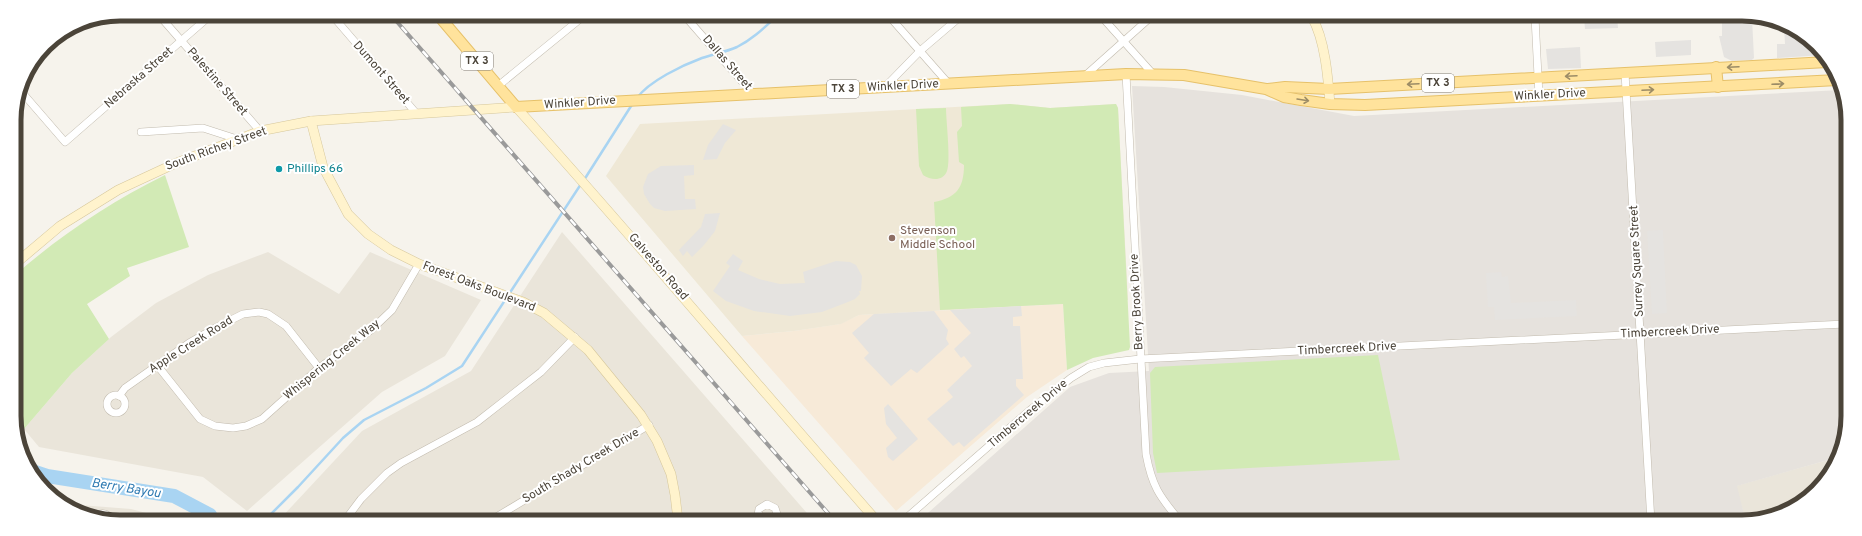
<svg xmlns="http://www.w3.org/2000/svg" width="1862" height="536" font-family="Overpass,sans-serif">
<rect width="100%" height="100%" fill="#f6f3ec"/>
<g fill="#eae5da">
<polygon points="562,232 813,520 280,519 362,431 471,371"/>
<polygon points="268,252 339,294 370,252 481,300 445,356 382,392 247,511 203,477 39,447 24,429 72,373 111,337 156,303 208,275"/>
<polygon points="1835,458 1812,496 1782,514 1746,522 1736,486"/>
<polygon points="67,504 131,509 169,519 93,518"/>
</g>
<polygon fill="#f7ead8" points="1063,304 1067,370 1027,397 896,511 742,336 794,331 840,324 859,315"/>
<polygon fill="#e6e2dd" points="1132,86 1164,87 1242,95 1354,116 1841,90 1846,99 1844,443 1835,458 1737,486 1746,522 920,520 1070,387 1109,373 1149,371"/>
<polygon fill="#efe8d6" points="1010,104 1050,108 1116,104 1118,108 1128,300 859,315 841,324 794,331 742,336 606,176 640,124"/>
<g fill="#d2eab5">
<path d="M 1010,104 L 1050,108 L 1116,104 L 1118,108 L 1130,347 L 1129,350 L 1093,358 L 1067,370 L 1063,304 L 940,310 L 934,202 C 956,198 964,188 964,165 L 959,162 L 957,132 L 962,126 L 961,107 Z"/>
<path d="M 946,108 C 946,120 951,161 947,171 C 943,181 932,181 923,175 L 919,166 L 916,109 Z"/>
<path d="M 165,175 L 189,247 L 127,268 L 130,276 L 87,304 L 109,339 L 72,373 L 24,429 L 16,418 L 15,275 C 61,235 110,202 165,175 Z"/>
<polygon points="1378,355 1400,460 1157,473 1153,453 1150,373 1155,367"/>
</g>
<g fill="#e5e3e0">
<polygon points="1584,17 1617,17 1618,28 1585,29"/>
<polygon points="1722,17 1752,18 1754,58 1752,60 1732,61 1724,57 1719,36 1722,36"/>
<polygon points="1784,26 1822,50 1824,55 1777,58 1777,44 1785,44"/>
<polygon points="1691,40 1691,55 1656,57 1655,42"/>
<polygon points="1580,47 1581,68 1548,69 1546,49"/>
<polygon points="723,124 736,130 725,143 717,159 703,160 708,145"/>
<polygon points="694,165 694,175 684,176 685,199 695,199 696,209 665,211 654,208 650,204 644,194 643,187 648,174 661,166"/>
<polygon points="720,213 715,231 704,245 692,257 687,251 683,256 679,250 701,227 705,214"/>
<polygon points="1663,230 1667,313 1652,314 1647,231"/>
<polygon points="733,254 743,261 738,270 759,279 780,284 805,283 803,272 836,261 850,262 856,265 862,276 861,291 859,291 860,294 855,299 848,302 822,312 790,316 754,311 726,301 713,291 730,266 726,263"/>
<polygon points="1501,272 1502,277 1508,276 1511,303 1576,300 1577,316 1495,320 1494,307 1488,307 1486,273"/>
<polygon points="1021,306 1022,316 1013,317 1013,326 1020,326 1023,379 1016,379 1016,386 1024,395 964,447 959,442 953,446 927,419 953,397 947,390 972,366 964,356 961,358 954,349 971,333 950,310"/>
<polygon points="934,311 948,330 946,339 949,344 917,373 911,369 891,386 864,358 869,353 852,333 874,314"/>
<polygon points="888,404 918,439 893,461 888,457 886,448 897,438 886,424 884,408"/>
</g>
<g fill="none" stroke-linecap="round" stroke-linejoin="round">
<g stroke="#a9d4f2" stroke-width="2.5">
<path d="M 637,98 C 649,81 683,65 702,58 C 713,54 726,52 737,47 C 753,39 765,27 778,15"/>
<polyline points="584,180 633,103"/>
<polyline points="266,519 298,487 343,438 364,420 426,388 462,366 581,184"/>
</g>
<polyline stroke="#a9d4f2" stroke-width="14" points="35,472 47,476 174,496 210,515 212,519"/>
<g stroke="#c2bbae" stroke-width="8">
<g id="street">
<polyline points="158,14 260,131"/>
<polyline points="331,14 416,113"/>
<polyline points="684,15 753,94"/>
<polyline points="889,16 948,83"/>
<polyline points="1101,16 1152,73"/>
<polyline points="1535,17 1539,96"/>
<polyline points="1625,73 1651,522"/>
<polyline points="1087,74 1152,16"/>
<path d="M 1126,74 L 1146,454 C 1152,486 1159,496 1180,521"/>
<polyline points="498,86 585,15"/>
<polyline points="885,87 920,51 961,16"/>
<polyline points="20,90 65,142 212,14"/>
<polyline points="141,132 203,128 237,139"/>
<polyline points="157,365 200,419 215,426 233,428 246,426 262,419 319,368 371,330 392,310 419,264"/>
<circle cx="116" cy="404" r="9"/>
<polyline points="119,396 125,388 189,343 217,327 243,314 259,312 268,314 286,326 319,368"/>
<path d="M 95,518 C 99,512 106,512 110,518"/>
<polyline points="346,519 361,499 387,473 401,463 477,422 541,372 575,337"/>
<polyline points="493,519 649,425"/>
<polyline points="760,520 758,515 759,509 767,504 775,508 777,514 775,520"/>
<polyline points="904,520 1029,411 1071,378 1089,367 1104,363 1140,359 1845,324"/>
</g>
</g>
<g stroke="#d6c79b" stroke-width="10">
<g id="secondary">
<path d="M 1312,17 C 1325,40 1328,77 1330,104"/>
<polyline points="311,121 323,167 348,214 368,234 391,250 419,264 523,302 544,313 588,350 641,415 657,441 671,474 675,495 678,520"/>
<path d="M 15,264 L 60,226 L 118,190 L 174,164 L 260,131 L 311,121 L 516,107 C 638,242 755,383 876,520"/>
</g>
</g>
<g stroke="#e6c16a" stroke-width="12">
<g id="primary">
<polyline points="438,15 516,107 1126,74 1184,75 1266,89 1284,97 1301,100 1330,104 1365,105 1837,80"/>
<polyline points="1716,67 1718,87"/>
<polyline points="1268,89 1285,87 1329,89 1827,62"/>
</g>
</g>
<use href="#street" stroke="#fff" stroke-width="7"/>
<use href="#secondary" stroke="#fff3cd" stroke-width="9"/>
<use href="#primary" stroke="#ffe39c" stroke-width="10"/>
<g stroke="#9a9a9a" stroke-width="4">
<polyline id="rail" points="391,15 834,520"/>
</g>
<use href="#rail" stroke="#fff" stroke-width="2.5" stroke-dasharray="8" stroke-linecap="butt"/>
</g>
<defs><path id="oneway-shaft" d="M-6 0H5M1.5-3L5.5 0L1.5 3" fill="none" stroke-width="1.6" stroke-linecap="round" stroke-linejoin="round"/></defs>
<g stroke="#9c8c66">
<use href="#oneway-shaft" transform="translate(1733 67) rotate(177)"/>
<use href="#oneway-shaft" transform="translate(1571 76) rotate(177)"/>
<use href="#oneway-shaft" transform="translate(1413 84) rotate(177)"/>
<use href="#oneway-shaft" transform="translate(1778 84) rotate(-3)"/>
<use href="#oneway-shaft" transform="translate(1648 90) rotate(-3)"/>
<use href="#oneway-shaft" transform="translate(1303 100) rotate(9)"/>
</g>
<circle fill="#0f9aa8" stroke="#fff" stroke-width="1.5" cx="279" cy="169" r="4"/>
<circle fill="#8d6e63" stroke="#fff" stroke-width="1.5" cx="892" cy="238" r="4"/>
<g text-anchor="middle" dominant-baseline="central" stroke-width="4" stroke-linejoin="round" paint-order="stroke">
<g fill="#fff" stroke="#817c74" stroke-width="1">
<rect x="461" y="52" width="32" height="18" rx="3"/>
<rect x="1422" y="74" width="32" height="18" rx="3"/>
<rect x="827" y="80" width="32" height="18" rx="3"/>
</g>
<g font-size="11" font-weight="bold" fill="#4b4439">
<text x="477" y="61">TX 3</text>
<text x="1438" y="83">TX 3</text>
<text x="843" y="89">TX 3</text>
</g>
<g font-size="12" fill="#4b4439" stroke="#fff">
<text transform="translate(727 63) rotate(49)">Dallas Street</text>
<text transform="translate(381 73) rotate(49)">Dumont Street</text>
<text transform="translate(139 78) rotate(-41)">Nebraska Street</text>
<text transform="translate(217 82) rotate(49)">Palestine Street</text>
<text transform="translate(903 86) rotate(-3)">Winkler Drive</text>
<text transform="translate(1550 95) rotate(-3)">Winkler Drive</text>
<text transform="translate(580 103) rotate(-4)">Winkler Drive</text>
<text transform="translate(216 149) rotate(-20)">South Richey Street</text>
<text transform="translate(1637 261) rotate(-93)">Surrey Square Street</text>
<text transform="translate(658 267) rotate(49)">Galveston Road</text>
<text transform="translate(479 287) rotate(21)">Forest Oaks Boulevard</text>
<text transform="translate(1137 302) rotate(-93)">Berry Brook Drive</text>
<text transform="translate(1670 332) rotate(-3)">Timbercreek Drive</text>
<text transform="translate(191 345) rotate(-32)">Apple Creek Road</text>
<text transform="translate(1347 349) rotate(-3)">Timbercreek Drive</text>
<text transform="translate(332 360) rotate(-39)">Whispering Creek Way</text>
<text transform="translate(1028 414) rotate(-40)">Timbercreek Drive</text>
<text transform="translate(581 466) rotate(-31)">South Shady Creek Drive</text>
</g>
<g font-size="12" fill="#0d838f" stroke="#fff" text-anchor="start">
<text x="287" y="169">Phillips 66</text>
</g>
<g font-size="12" fill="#785e54" stroke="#fff" text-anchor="start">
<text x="900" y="231">Stevenson<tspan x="900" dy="14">Middle School</tspan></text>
</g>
<g font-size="13" font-style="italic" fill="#2e7ab2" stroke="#fff">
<text transform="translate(126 489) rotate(9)">Berry Bayou</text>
</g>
</g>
<path d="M0 0H1862V536H0ZM120 21H1742A99 99 0 0 1 1841 120V416A99 99 0 0 1 1742 515H120A99 99 0 0 1 21 416V120A99 99 0 0 1 120 21Z" fill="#fff" fill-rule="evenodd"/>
<path fill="none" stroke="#4b4439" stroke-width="5" d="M120 21H1742A99 99 0 0 1 1841 120V416A99 99 0 0 1 1742 515H120A99 99 0 0 1 21 416V120A99 99 0 0 1 120 21Z"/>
</svg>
